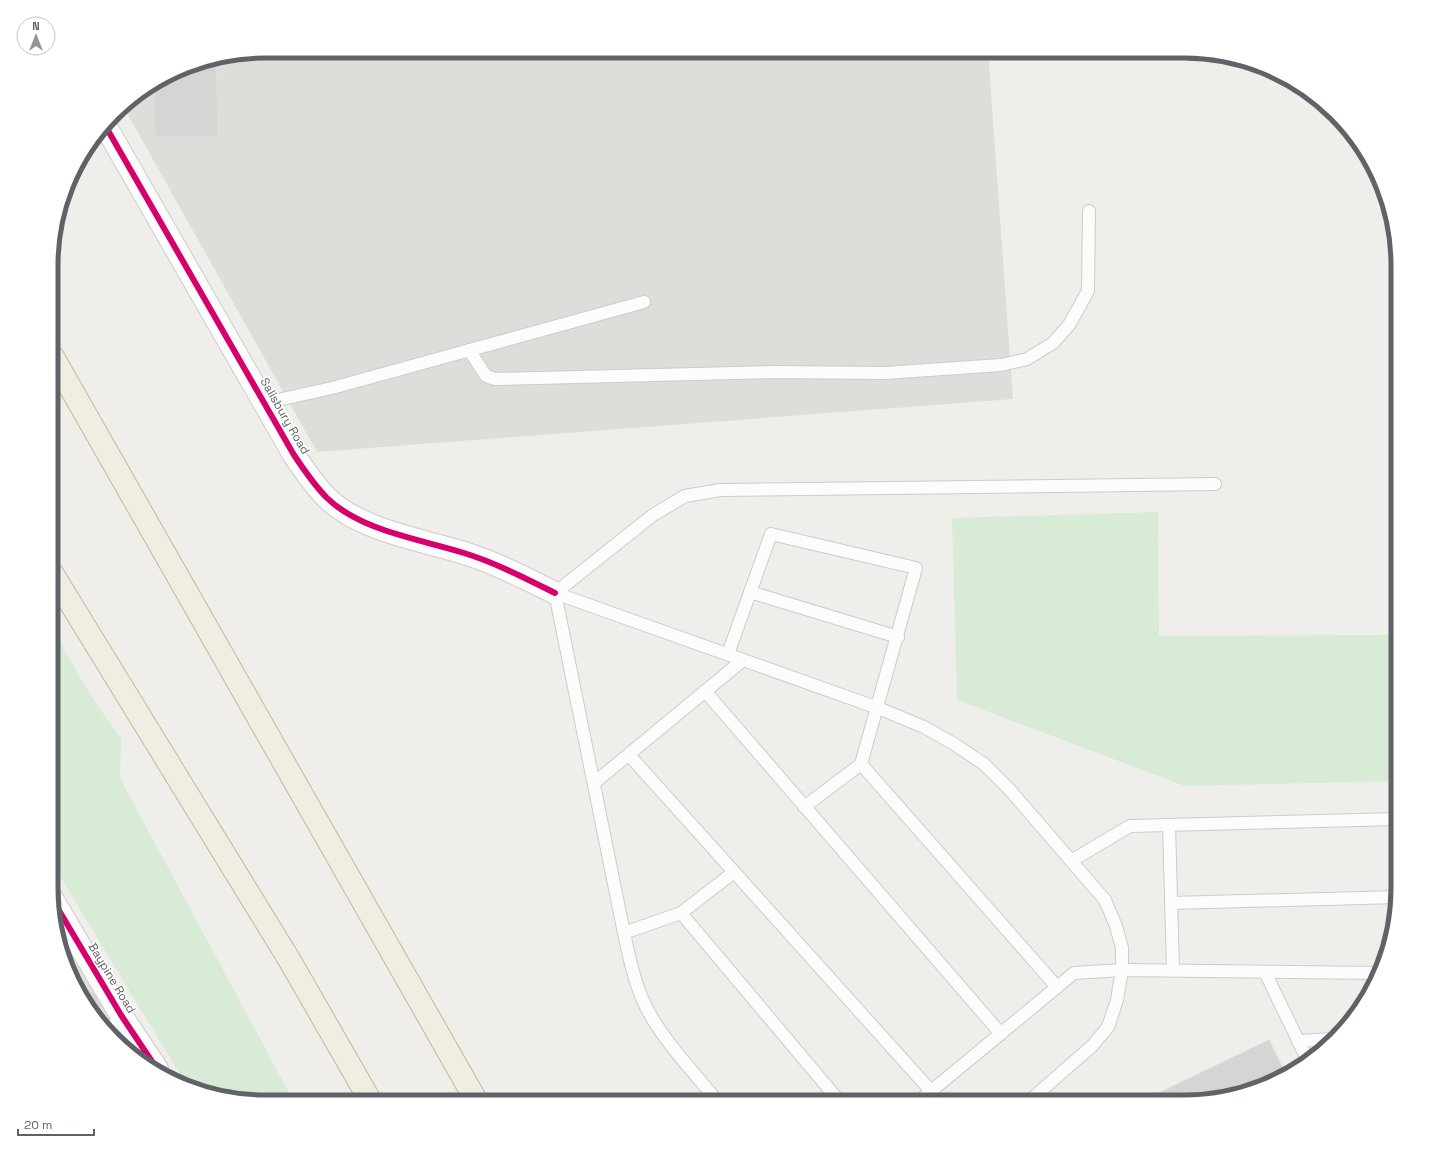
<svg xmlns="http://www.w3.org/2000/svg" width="1449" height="1153" font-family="'Space Grotesk',sans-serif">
<rect width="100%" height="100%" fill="#efeeea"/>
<polygon fill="#dfddda" points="265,51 988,51 1013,399 317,452 123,106 196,62"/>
<polygon fill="#e2e0da" points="61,937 108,999 141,1060 124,1049 73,982"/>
<g fill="#d8ebd6">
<polygon points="1158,512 1159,636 1398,635 1398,781 1185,786 957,700 952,518"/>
<polygon points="52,629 91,696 121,739 120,778 294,1102 252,1102 187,1086 52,863"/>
</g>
<g fill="#d6d5d3" stroke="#deddd9">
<polygon points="216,59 218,136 155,137 154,87 196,62"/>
<polygon points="72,978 104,1001 96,1012 73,982"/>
<polygon points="1269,1040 1286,1074 1266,1086 1184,1102 1140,1102"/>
</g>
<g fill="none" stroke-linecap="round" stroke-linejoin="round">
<g stroke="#cbcccc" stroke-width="14">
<g id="service">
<polyline points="469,350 486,376 495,379 775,372 885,373 1001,365 1027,359 1053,343 1069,325 1088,291 1089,211"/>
<polyline points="264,403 332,388 644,302"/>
<polyline points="750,592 898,637"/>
<polyline points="555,593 878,708 924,727 954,744 984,764 1009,789 1105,900 1116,926 1122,948 1122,970 1117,1000 1108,1027 1092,1046 1028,1102"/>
<polyline points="555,593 653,515 685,496 720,490 1215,484"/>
<path d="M 555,593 L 624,933 C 629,957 635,985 646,1007 C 664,1042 693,1071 718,1102"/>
<polyline points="728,654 771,534 916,568 861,764 804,807"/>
<polyline points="705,691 1001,1034"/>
<polyline points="629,755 931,1091"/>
<polyline points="861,764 1057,987"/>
<polyline points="594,783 743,660"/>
<polyline points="1169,825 1173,970"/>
<polyline points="1071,861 1130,826 1398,819"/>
<polyline points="1171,903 1398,897"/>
<polyline points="681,913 840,1102"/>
<polyline points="624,933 681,913 734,872"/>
<polyline points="1265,972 1308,1061"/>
<polyline points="110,1030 121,1015"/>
<polyline points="1298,1041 1334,1039"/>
<polyline points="918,1102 1074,973 1122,970 1380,973"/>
</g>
</g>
<g stroke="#cbcccc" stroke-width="24">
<g id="minor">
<path d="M 106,127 L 294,455 C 304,470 314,485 327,498 C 361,531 420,539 464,553 C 496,563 525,578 555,593"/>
<polyline points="51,897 121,1015 157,1069"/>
</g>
</g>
<g stroke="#c8b996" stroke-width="24">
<g id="motorway">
<polyline points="53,357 477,1102"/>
<polyline points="52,573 290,961 371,1102"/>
</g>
</g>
<use href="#service" stroke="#fdfcfc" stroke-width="12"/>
<use href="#minor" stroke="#fdfcfc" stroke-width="22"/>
<use href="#motorway" stroke="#f0ede3" stroke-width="22"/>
<g stroke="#fff" stroke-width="8">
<g id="cycleway">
<path d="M 106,127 L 294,455 C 304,470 314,485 327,498 C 361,531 420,539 464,553 C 496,563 525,578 555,593"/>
<polyline points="51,897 121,1015 157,1069"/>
</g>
</g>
<use href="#cycleway" stroke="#d6006c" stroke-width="6"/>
</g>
<g text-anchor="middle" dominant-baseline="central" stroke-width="3" stroke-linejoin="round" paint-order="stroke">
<g font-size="12" fill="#5f6368" stroke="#fff">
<text transform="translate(285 416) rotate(60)">Salisbury Road</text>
<text transform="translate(112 978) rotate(59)">Baypine Road</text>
</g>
</g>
<path d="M0 0H1449V1153H0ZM265 58H1184A207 207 0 0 1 1391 265V888A207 207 0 0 1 1184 1095H265A207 207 0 0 1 58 888V265A207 207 0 0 1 265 58Z" fill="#fff" fill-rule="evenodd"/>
<path fill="none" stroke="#5f6368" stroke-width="5" d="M265 58H1184A207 207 0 0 1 1391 265V888A207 207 0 0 1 1184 1095H265A207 207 0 0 1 58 888V265A207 207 0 0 1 265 58Z"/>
<g transform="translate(36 36)"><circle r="19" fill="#ffffff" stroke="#bfc1c3"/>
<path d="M0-3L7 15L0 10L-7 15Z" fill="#919496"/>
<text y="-6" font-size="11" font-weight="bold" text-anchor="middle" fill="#5f6368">N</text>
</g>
<path d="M18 1129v6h76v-6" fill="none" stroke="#5f6368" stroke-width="2"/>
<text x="24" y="1129" font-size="12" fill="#5f6368" stroke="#ffffff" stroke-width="3" paint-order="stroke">20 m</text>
</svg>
